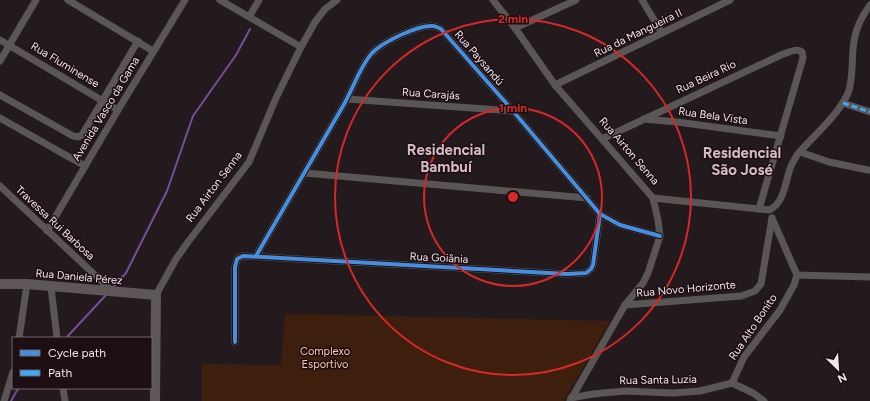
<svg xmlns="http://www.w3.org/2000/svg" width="870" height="401" font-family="Figtree,sans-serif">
<rect width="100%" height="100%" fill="#231a1d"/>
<polygon fill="#3e1f0d" points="285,314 610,321 564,401 202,401 202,364 281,365"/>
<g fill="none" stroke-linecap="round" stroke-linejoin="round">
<g stroke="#764e98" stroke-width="2">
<polyline points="113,287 126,273 167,191 193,116 236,55 250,29"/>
<polyline points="66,338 106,295"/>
<polyline points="11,401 16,392 19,388"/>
</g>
<g stroke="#595655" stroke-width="7">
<polyline points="68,0 153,51"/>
<polyline points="220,0 301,47"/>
<polyline points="493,0 515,28 555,85 653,198 658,220 660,236 648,273 643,283 625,305 570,401"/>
<polyline points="642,0 662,33"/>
<polyline points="249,17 259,0"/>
<polyline points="515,28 576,0"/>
<polyline points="0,40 118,110"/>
<polyline points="0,61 36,0"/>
<polyline points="555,85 730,0"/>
<polyline points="0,95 73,136 78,137 82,135 138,41"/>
<polyline points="347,99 513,111"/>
<polyline points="843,103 870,112"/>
<polyline points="0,118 85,166"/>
<polyline points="644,119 677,122 781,136"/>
<path d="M 602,139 L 783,54 C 790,52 796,48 802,52 L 803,58 L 759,209"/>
<polyline points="800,152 829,162 868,170"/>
<polyline points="305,173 587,198"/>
<polyline points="0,186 112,291"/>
<path d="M 653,198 L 769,210 C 785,203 785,181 791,166 C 792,163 795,159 797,155 C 813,136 838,116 848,93 C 854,77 851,58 854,41 C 856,27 862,16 870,5"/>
<polyline points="47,231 118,110 185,0"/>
<path d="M 256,256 C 285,206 314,156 343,106 C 353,89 359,68 372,53 C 383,42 417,25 433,26 C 435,26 439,28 441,29 L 513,111 L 600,214 L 620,225 L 660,236"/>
<polyline points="797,275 870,277"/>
<polyline points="51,287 57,338"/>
<polyline points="156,295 176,259 188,242 249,162 276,98 301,47 315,22 325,9 337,0"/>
<polyline points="625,305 741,296 755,291 761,284 772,218"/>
<polyline points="19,338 27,284"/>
<polyline points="235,342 235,267 237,259 243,256 567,274 586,273 591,269 593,265 600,214"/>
<polyline points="732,383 744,357 780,310 794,285 797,275 772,218"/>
<polyline points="63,388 65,401"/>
<polyline points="571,398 593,394 625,391 673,393 700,391 732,383 753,393 764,401"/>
<polyline points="4,401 13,372"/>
</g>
<polyline stroke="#5d5758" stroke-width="10" points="0,284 27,284 156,295 155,401"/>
<polyline stroke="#3fa9f5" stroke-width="3" stroke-dasharray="6 3" stroke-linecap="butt" points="843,103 870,112"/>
<g stroke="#1d0e13" stroke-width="6">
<g id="cycleway">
<path d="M 256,256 C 285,206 314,156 343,106 C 353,89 359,68 372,53 C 383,42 417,25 433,26 C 435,26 439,28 441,29 L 513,111 L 600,214 L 620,225 L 660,236"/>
<polyline points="235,342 235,267 237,259 243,256 567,274 586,273 591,269 593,265 600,214"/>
</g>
</g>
<use href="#cycleway" stroke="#468fdf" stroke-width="4"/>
</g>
<g fill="none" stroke="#d62828" stroke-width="2">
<circle cx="513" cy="197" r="89"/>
<circle cx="513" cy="197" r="178"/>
</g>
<g text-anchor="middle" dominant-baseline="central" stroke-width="3" stroke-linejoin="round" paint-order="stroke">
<g font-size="11" fill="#f1e5e8" stroke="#1d0e13">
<text transform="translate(638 33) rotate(-26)">Rua da Mangueira II</text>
<text transform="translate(479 58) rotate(49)">Rua Paysandú</text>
<text transform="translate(65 65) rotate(31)">Rua Fluminense</text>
<text transform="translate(706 77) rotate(-25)">Rua Beira Rio</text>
<text transform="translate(431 94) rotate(4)">Rua Carajás</text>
<text transform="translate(106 109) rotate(-59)">Avenida Vasco da Gama</text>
<text transform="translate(713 116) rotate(8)">Rua Bela Vista</text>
<text transform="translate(629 151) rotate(49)">Rua Airton Senna</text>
<text transform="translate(214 187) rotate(-53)">Rua Airton Senna</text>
<text transform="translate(55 223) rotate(43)">Travessa Rui Barbosa</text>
<text transform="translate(439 258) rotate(3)">Rua Goiânia</text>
<text transform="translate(79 277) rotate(5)">Rua Daniela Pérez</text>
<text transform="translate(686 289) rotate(-5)">Rua Novo Horizonte</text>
<text transform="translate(753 327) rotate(-56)">Rua Alto Bonito</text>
<text transform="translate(658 380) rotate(-1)">Rua Santa Luzia</text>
</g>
<g font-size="11" fill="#f8c9af" stroke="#1d0e13">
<text x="325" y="351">Complexo<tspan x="325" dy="13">Esportivo</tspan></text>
</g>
<g font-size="15" font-weight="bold" fill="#d1bac1" stroke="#1d0e13">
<text x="446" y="150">Residencial<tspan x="446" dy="17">Bambuí</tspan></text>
<text x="742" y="153">Residencial<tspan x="742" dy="17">São José</tspan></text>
</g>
</g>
<circle cx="513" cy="197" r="6" fill="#d62828" stroke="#1d0e13" stroke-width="2"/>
<g font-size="12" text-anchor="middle" font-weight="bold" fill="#d62828" stroke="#1d0e13" stroke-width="3" stroke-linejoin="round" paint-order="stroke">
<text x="513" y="23">2 min</text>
<text x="513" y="112">1 min</text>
</g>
<rect x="12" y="337" width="140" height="52" fill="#1d0e13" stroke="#726468"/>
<rect x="20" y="350" width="20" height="6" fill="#468fdf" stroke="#726468"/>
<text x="48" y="357" font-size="12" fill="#f1e5e8">Cycle path</text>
<rect x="20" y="370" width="20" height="6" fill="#3fa9f5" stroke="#726468"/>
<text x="48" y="377" font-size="12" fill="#f1e5e8">Path</text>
<g transform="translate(838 369) rotate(155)" stroke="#1d0e13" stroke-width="3" paint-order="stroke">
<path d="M0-3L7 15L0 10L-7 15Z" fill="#f1e5e8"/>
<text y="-6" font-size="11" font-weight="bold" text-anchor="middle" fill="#f1e5e8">N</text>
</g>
</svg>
